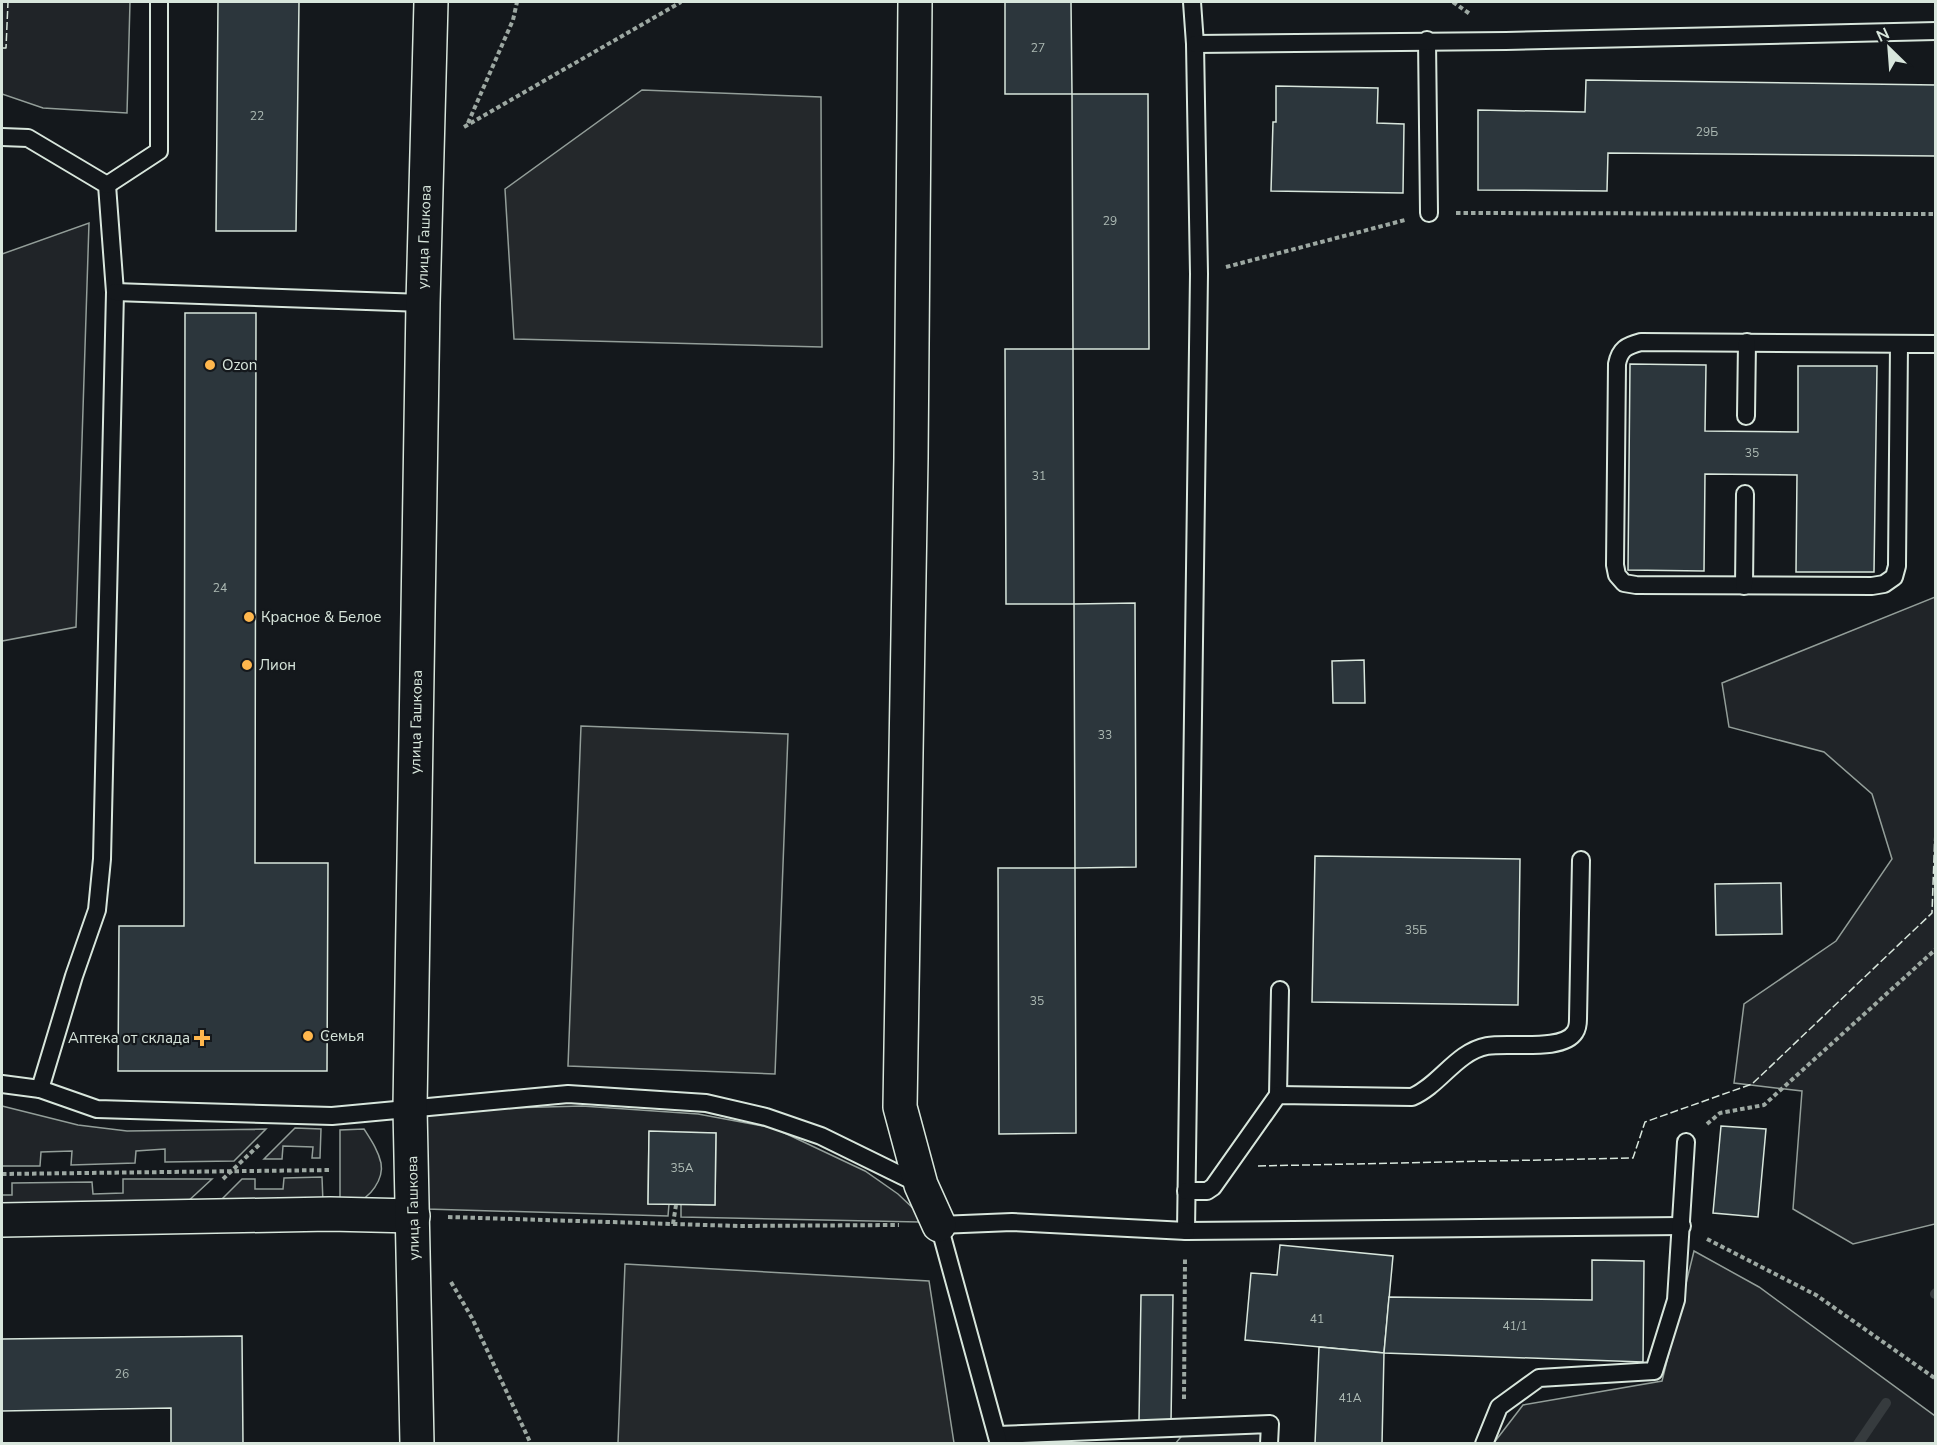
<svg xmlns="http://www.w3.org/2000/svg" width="1937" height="1445" font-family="'Nunito Sans',sans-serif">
<rect width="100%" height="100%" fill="#14181c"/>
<g fill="#202428" stroke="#939e99" stroke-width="1.5">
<polygon points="2,2 130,2 127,113 43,108 2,94"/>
<polygon points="89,223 76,627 2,641 2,254"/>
<polygon points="1935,597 1935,1224 1853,1244 1793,1209 1802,1091 1734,1083 1744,1004 1836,941 1892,859 1872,794 1824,752 1729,727 1722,683"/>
<polygon points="2,1106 78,1125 127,1131 266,1129 234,1161 165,1162 165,1149 136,1151 135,1163 71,1165 72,1151 41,1152 40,1166 2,1166"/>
<polygon points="582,1106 698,1114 774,1128 865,1171 898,1194 916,1211 919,1222 681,1217 681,1204 715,1205 716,1133 649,1132 648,1204 669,1204 668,1216 426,1209 422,1116 467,1109"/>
<polygon points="295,1128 321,1129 320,1158 312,1158 313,1147 283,1146 282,1159 264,1159"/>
<path d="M 364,1129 C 371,1140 378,1150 381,1163 C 384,1179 370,1199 355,1202 C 350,1203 345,1202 340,1203 L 340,1130 Z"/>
<polygon points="322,1177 323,1203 218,1203 242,1179 255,1179 255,1189 283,1189 284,1178"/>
<polygon points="123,1179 212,1179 185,1204 2,1208 2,1195 12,1195 12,1183 92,1182 93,1194 123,1193"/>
<polygon points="1694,1251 1759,1287 1935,1416 1935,1443 1493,1444 1523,1405 1662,1381"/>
<polygon points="1265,1427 1265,1443 1175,1444 1185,1432"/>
</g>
<g fill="#24282b" stroke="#939e99" stroke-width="1.5">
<polygon points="642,90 821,97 822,347 514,339 505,189"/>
<polygon points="581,726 788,734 775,1074 568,1066"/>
<polygon points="625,1264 929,1281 954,1443 618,1443"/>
</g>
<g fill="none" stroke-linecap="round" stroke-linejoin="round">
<g stroke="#363b3e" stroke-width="10">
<polyline points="1935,1294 1936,1293"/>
<polyline points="1858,1444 1886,1403"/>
</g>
</g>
<g fill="#2c363c" stroke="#d8e6dc" stroke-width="1.5">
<polygon points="218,2 299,2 296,231 216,231"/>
<polygon points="1005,2 1071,2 1072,94 1005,94"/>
<polygon points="1586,80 1936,85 1936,156 1608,153 1607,191 1478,190 1478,110 1585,112"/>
<polygon points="1276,86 1378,88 1377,123 1404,124 1403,193 1271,191 1273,122 1276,122"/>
<polygon points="1072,94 1148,94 1149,349 1073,349"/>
<polygon points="185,313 256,313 255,863 328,863 327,1071 118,1071 119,926 184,926"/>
<polygon points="1005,349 1073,349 1074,604 1006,604"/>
<polygon points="1630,364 1706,365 1705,431 1798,432 1798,366 1877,366 1874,572 1796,572 1797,475 1705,474 1704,571 1628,570"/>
<polygon points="1135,603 1136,867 1075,868 1074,604"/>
<polygon points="1364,660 1365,703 1333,703 1332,661"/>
<polygon points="1315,856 1520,859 1518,1005 1312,1002"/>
<polygon points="998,868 1075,868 1076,1133 999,1134"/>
<polygon points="1781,883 1782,934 1716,935 1715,884"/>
<polygon points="1721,1126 1766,1129 1758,1217 1713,1213"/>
<polygon points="649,1131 716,1133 715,1205 648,1204"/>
<polygon points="1280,1245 1393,1256 1384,1353 1245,1340 1251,1273 1277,1275"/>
<polygon points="1592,1260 1644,1261 1643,1362 1384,1353 1389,1297 1592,1300"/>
<polygon points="1141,1295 1173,1295 1171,1422 1139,1421"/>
<polygon points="242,1336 243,1444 171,1444 171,1408 2,1411 2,1339"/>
<polygon points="1319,1347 1384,1353 1382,1444 1315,1444"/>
</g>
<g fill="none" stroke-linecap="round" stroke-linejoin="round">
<g stroke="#d8e6dc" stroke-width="20">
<g id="service">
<polyline points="1192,2 1195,44 1199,274 1186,1231 1682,1226"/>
<polyline points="1427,40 1429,213"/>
<polyline points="1195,44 1506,41 1936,31"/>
<polyline points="2,137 28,138 107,185 115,292 102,859 97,910 74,976 40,1089"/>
<polyline points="107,185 159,151 159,2"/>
<polyline points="115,292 423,303"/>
<path d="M 1899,344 L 1897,566 L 1894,577 L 1884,584 L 1872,586 L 1636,585 L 1624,583 L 1617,575 L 1615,565 L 1617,364 C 1620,349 1626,346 1641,342 L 1936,344"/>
<polyline points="1746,416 1747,342"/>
<polyline points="1744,586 1745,494"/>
<polyline points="2,1084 40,1089 97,1109 332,1116 568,1094 706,1103 766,1117 821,1136 921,1185"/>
<polyline points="1278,1095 1280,990"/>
<path d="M 1186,1191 L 1207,1191 L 1213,1187 L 1278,1095 L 1412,1097 C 1440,1085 1456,1052 1487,1046 C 1509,1042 1563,1052 1575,1032 C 1577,1029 1578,1023 1578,1019 L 1581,860"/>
<polyline points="997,1435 1270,1424 1269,1444"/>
<polyline points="999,1444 939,1225 1012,1222 1186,1231"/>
<polyline points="1484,1444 1499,1407 1539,1378 1654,1371 1676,1300 1686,1142"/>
</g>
</g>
<g stroke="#d8e6dc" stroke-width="36">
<g id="minor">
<polyline points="915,2 911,458 900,1107 921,1185 939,1225"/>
<polyline points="2,1220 330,1214 413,1216"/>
<polyline points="417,1444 410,1108 423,303 431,2"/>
</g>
</g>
<g stroke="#9da8a2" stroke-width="4" stroke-dasharray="4.5 3" stroke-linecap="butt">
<polyline points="1453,2 1470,14"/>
<polyline points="468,123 513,20 517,2"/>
<polyline points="464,127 681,2"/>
<polyline points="1456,213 1936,214"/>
<polyline points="1226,267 1405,220"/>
<polyline points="1707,1124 1720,1113 1764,1105 1936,949"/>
<polyline points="2,1174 332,1170"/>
<polyline points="223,1179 261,1143"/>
<polyline points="448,1217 738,1226 899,1225"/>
<polyline points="673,1224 676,1205"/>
<polyline points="1707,1239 1816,1295 1936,1379"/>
<polyline points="451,1282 472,1318 531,1444"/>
<polyline points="1184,1399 1185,1257"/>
</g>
<use href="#service" stroke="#14181c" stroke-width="16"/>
<use href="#minor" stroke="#14181c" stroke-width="33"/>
<g stroke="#d8e6dc" stroke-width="1.5" stroke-dasharray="8 3" stroke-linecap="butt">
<polyline points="2,48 6,48 8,2"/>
<polyline points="1258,1166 1633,1158 1645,1122 1752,1084 1932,913 1936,802"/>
</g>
</g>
<g fill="#ffb74d" stroke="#14181c" stroke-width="2">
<circle cx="210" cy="365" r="6"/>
<circle cx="249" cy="617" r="6"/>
<circle cx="247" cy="665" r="6"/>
<circle cx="308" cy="1036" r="6"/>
<path d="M199 1029h6v6h6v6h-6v6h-6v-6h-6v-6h6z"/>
</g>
<g text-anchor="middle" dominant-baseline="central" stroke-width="4.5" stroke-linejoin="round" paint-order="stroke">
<g font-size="12" fill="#adbab4">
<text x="1038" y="48">27</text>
<text x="257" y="116">22</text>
<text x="1707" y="132">29Б</text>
<text x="1110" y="221">29</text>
<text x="1752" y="453">35</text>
<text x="1039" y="476">31</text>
<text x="220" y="588">24</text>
<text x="1105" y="735">33</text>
<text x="1416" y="930">35Б</text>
<text x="1037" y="1001">35</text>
<text x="682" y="1168">35А</text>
<text x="1317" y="1319">41</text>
<text x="1515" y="1326">41/1</text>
<text x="122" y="1374">26</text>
<text x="1350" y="1398">41А</text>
</g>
<g font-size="15" fill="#d8e6dc" stroke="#14181c">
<text transform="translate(424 237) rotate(-88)">улица Гашкова</text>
<text transform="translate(416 722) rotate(-89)">улица Гашкова</text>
<text transform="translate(413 1208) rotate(-91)">улица Гашкова</text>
</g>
<g font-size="15" fill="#d8e6dc" stroke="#14181c" text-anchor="start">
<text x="222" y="365">Ozon</text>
<text x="261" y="617">Красное &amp; Белое</text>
<text x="259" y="665">Лион</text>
<text x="320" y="1036">Семья</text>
<text x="190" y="1038" text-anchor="end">Аптека от склада</text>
</g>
</g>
<rect width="1937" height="1445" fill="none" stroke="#d8e6dc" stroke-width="6"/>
<g transform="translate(1889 48) rotate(335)" stroke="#14181c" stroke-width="4.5" paint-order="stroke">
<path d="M0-4.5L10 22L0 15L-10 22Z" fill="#d8e6dc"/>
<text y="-9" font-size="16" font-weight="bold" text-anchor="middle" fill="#d8e6dc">N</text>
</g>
</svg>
